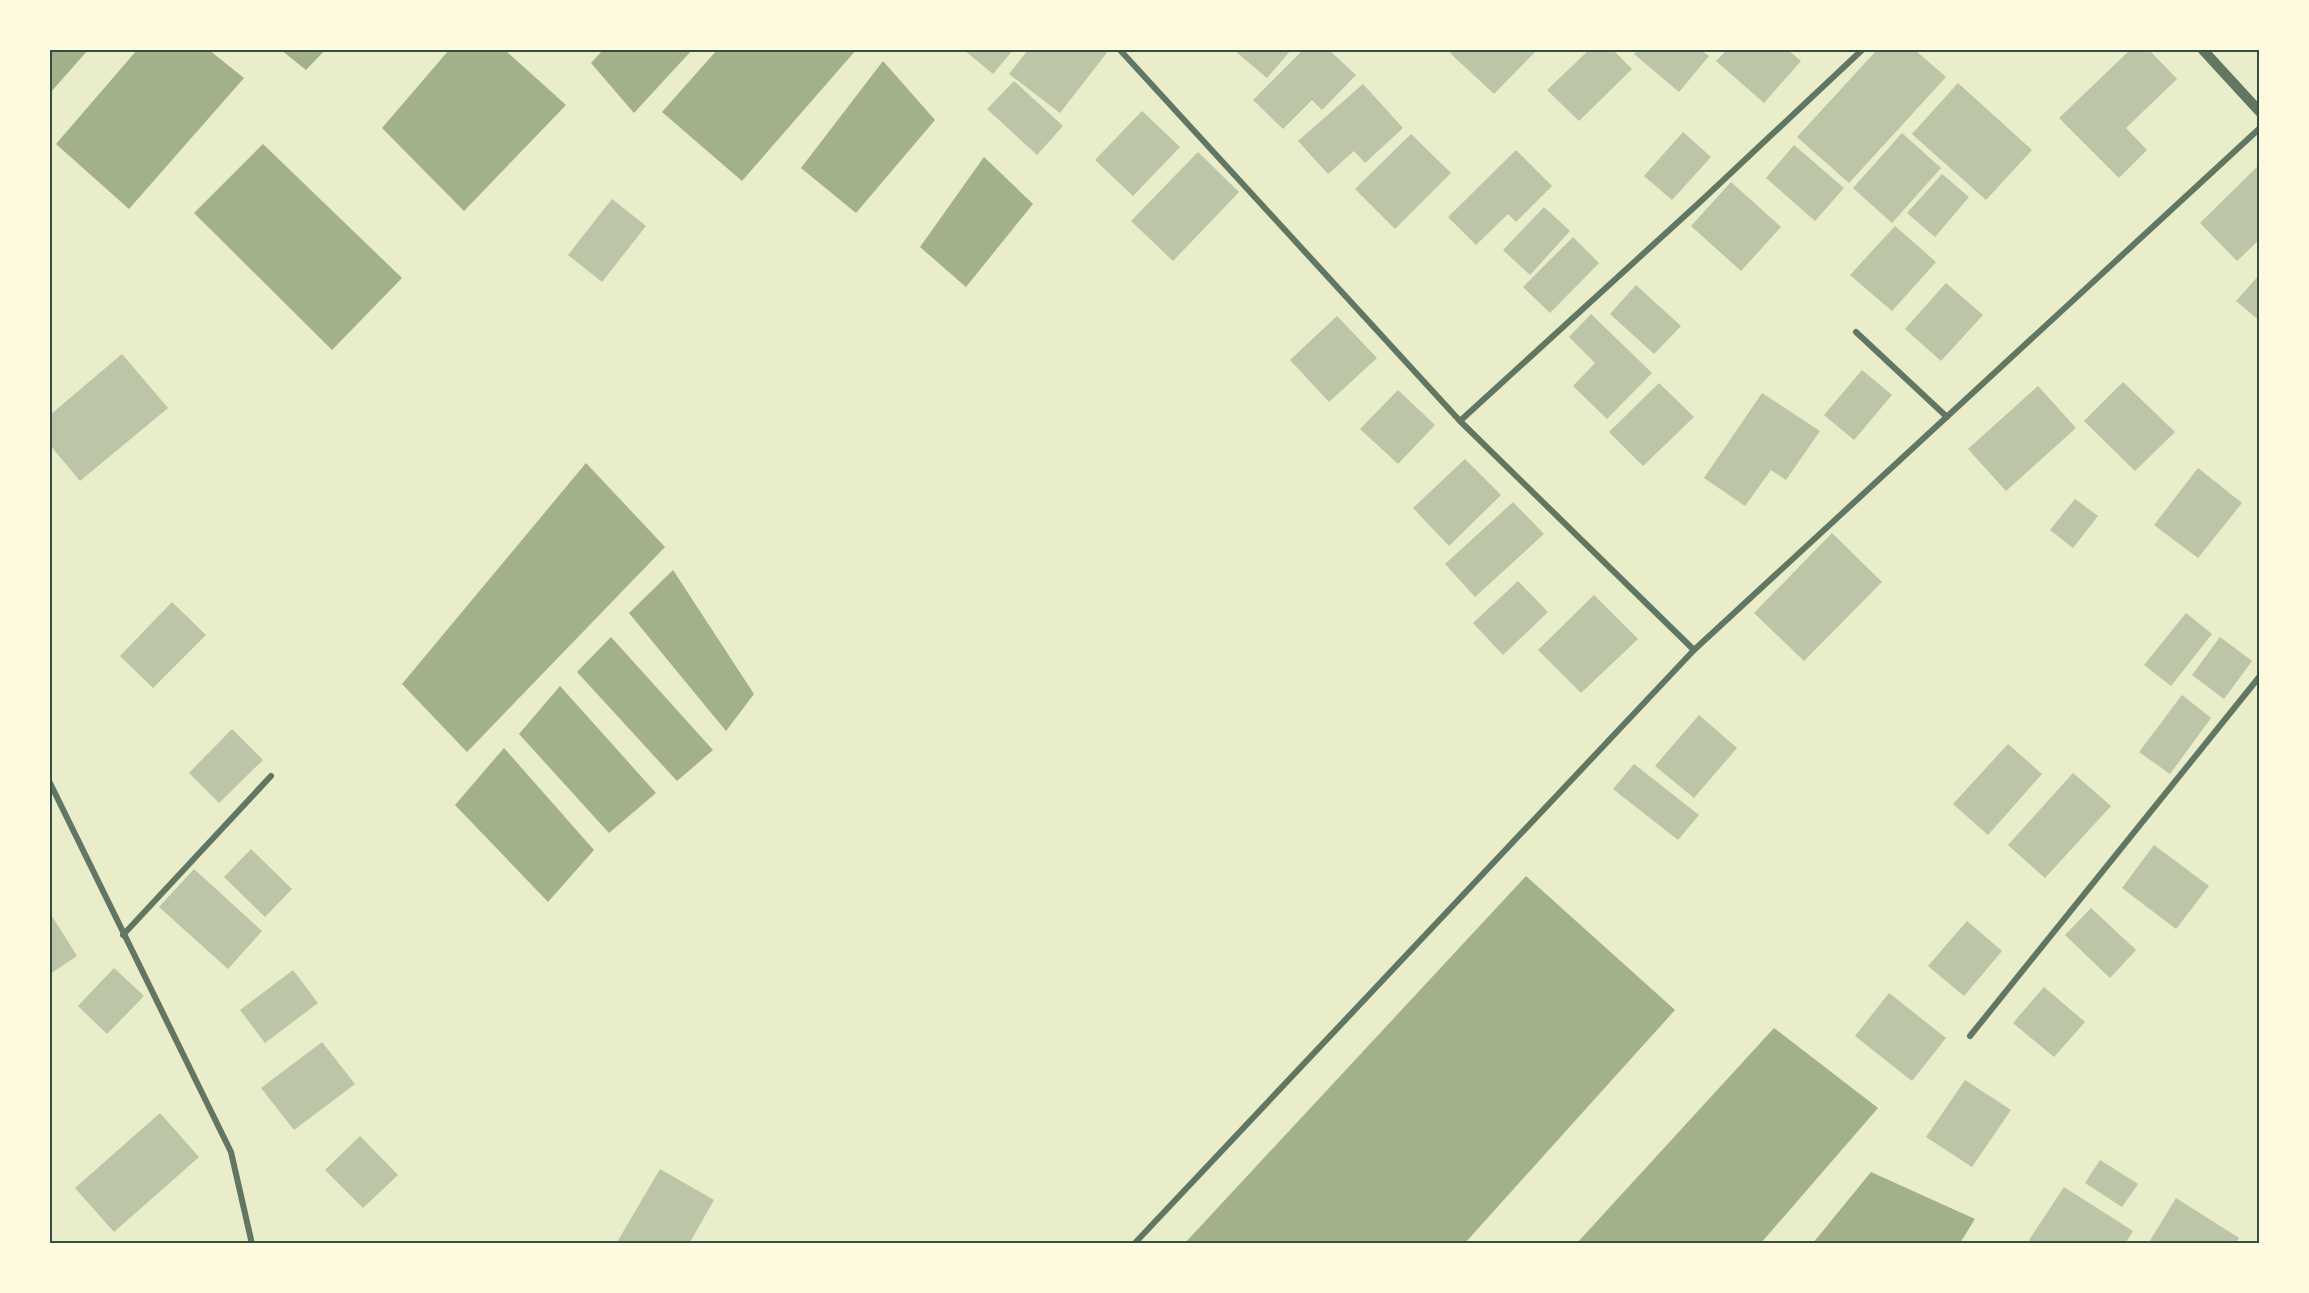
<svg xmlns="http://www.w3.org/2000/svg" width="2309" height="1293" font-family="Signika,sans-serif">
<rect width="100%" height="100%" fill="#e9edc9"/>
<g fill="#a3b18a">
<polygon points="50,50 88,50 50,93"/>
<polygon points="137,50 209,50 244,78 129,209 56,144"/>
<polygon points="281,50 325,50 306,70"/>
<polygon points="449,50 505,50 566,105 464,211 382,128"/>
<polygon points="603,50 692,50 634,113 591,63"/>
<polygon points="717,50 856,50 742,181 662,112"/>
<polygon points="883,61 935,120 856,213 801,168"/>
<polygon points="263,144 402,278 332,350 194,213"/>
<polygon points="984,157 1033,204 966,287 920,247"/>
<polygon points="586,463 665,547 467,752 402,684"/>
<polygon points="673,570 754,694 726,731 629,613"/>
<polygon points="611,637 713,750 677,781 577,672"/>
<polygon points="560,686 656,793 609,833 519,734"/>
<polygon points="504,748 594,850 548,902 455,805"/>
<polygon points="1526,876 1675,1010 1465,1243 1185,1243"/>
<polygon points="1774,1028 1878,1108 1761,1243 1577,1243"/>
<polygon points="1871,1172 1975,1219 1960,1243 1813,1243"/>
</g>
<g fill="#bcc5a7">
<polygon points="964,50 1013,50 993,74"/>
<polygon points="1028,50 1109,50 1060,113 1009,74"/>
<polygon points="1234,50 1291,50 1267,78"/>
<polygon points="1303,50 1329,50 1356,75 1322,110 1312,100 1283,129 1253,100"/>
<polygon points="1454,50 1537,50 1494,94 1450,53"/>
<polygon points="1589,50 1613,50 1632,69 1579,121 1547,90"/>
<polygon points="1638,50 1701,50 1709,56 1679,92 1634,54"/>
<polygon points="1727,50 1788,50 1801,61 1764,103 1716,61"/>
<polygon points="1877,50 1915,50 1946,77 1849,183 1797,137"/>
<polygon points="2130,50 2149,50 2177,79 2126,128 2147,150 2119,178 2059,118"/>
<polygon points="1014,81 1063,126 1037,155 987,109"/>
<polygon points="1958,83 2032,150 1986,200 1912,134"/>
<polygon points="1363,84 1403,128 1365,163 1354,151 1328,174 1298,141"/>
<polygon points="1142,111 1180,147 1133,196 1095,160"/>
<polygon points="1683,132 1711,157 1672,200 1644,176"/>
<polygon points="1902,133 1941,168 1892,223 1853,188"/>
<polygon points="1411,134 1451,173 1395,229 1355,189"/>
<polygon points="1794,145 1844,188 1815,221 1766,178"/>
<polygon points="1516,150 1552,186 1516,222 1508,214 1476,245 1448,217"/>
<polygon points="1198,152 1239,192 1173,261 1131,221"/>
<polygon points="2260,164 2260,239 2237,261 2200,223"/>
<polygon points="1942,174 1969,197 1935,237 1907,213"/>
<polygon points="1731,182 1781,227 1741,271 1691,226"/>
<polygon points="612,199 646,226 602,282 568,255"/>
<polygon points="1544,207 1570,231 1530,275 1503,250"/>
<polygon points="1895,226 1936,262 1892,311 1850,275"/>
<polygon points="1573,237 1599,263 1550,313 1523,287"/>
<polygon points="2260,274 2260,321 2236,301"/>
<polygon points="1946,283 1983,315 1941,361 1905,329"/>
<polygon points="1636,285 1681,326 1654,354 1610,314"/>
<polygon points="1591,314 1652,373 1607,419 1573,386 1595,363 1569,337"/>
<polygon points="1337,316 1377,358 1329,402 1290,360"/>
<polygon points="122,354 168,408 80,481 50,445 50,415"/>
<polygon points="1862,370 1892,395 1854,440 1824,415"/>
<polygon points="2123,382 2175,432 2135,471 2084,421"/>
<polygon points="1659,383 1694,417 1643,466 1609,432"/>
<polygon points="2038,386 2076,428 2006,491 1968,449"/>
<polygon points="1398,390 1435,425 1398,464 1360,429"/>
<polygon points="1762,393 1820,431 1786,480 1771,470 1745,506 1704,478"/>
<polygon points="1465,459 1501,495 1449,546 1413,508"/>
<polygon points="2198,468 2242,503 2198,558 2154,525"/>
<polygon points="2075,499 2098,516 2073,548 2050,530"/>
<polygon points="1513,502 1544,534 1475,597 1445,564"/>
<polygon points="1832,533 1882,582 1804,661 1754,613"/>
<polygon points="1518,581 1548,612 1503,655 1473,623"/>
<polygon points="1594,595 1638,639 1581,693 1538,650"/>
<polygon points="172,602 206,635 153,688 120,656"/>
<polygon points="2186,613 2212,634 2171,686 2144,665"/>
<polygon points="2220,637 2252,661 2224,699 2192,675"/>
<polygon points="2182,695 2211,718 2170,774 2139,752"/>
<polygon points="1699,715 1737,748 1694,798 1655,766"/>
<polygon points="232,729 263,760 219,803 189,773"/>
<polygon points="2008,744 2042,774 1988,835 1953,804"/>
<polygon points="1634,764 1699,815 1678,840 1613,789"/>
<polygon points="2073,773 2111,806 2045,878 2008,845"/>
<polygon points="2154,845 2209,886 2176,929 2122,888"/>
<polygon points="251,849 292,889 265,917 224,877"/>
<polygon points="194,869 262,931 228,969 159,907"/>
<polygon points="2091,908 2136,950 2110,978 2065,935"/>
<polygon points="50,913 77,956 50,974"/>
<polygon points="1967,921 2002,951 1964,996 1928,966"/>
<polygon points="114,968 144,996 107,1034 78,1006"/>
<polygon points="293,970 318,1003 265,1043 240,1010"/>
<polygon points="2044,987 2085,1022 2054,1057 2013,1023"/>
<polygon points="1889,993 1946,1038 1912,1081 1855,1036"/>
<polygon points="322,1042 355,1084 294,1130 261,1088"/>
<polygon points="1965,1080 2011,1110 1972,1167 1926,1137"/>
<polygon points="160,1113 199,1157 114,1232 75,1188"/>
<polygon points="360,1136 398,1175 363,1208 325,1170"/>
<polygon points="2100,1160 2138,1184 2122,1207 2085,1183"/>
<polygon points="660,1169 714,1200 689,1244 616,1244"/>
<polygon points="2064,1187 2133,1231 2125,1244 2034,1244 2029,1240"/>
<polygon points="2176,1198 2239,1238 2235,1244 2148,1244"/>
</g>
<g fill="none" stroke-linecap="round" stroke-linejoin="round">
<g stroke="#617663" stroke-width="6">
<polyline points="1120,50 1460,421 1694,650"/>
<polyline points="1856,332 1947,417"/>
<polyline points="1460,421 1700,202 1862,50"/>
<polyline points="50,783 231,1152 252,1244"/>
<polyline points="123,935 271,776"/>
<polyline points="1970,1036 2260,676"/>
<polyline points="1134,1244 1694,650 2260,128"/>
</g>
<polyline stroke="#617663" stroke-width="10" points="2203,50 2260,112"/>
</g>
<rect width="2309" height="1293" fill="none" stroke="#fefae0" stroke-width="102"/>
<rect x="51" y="51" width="2207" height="1191" fill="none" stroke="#344e41" stroke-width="2"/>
</svg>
